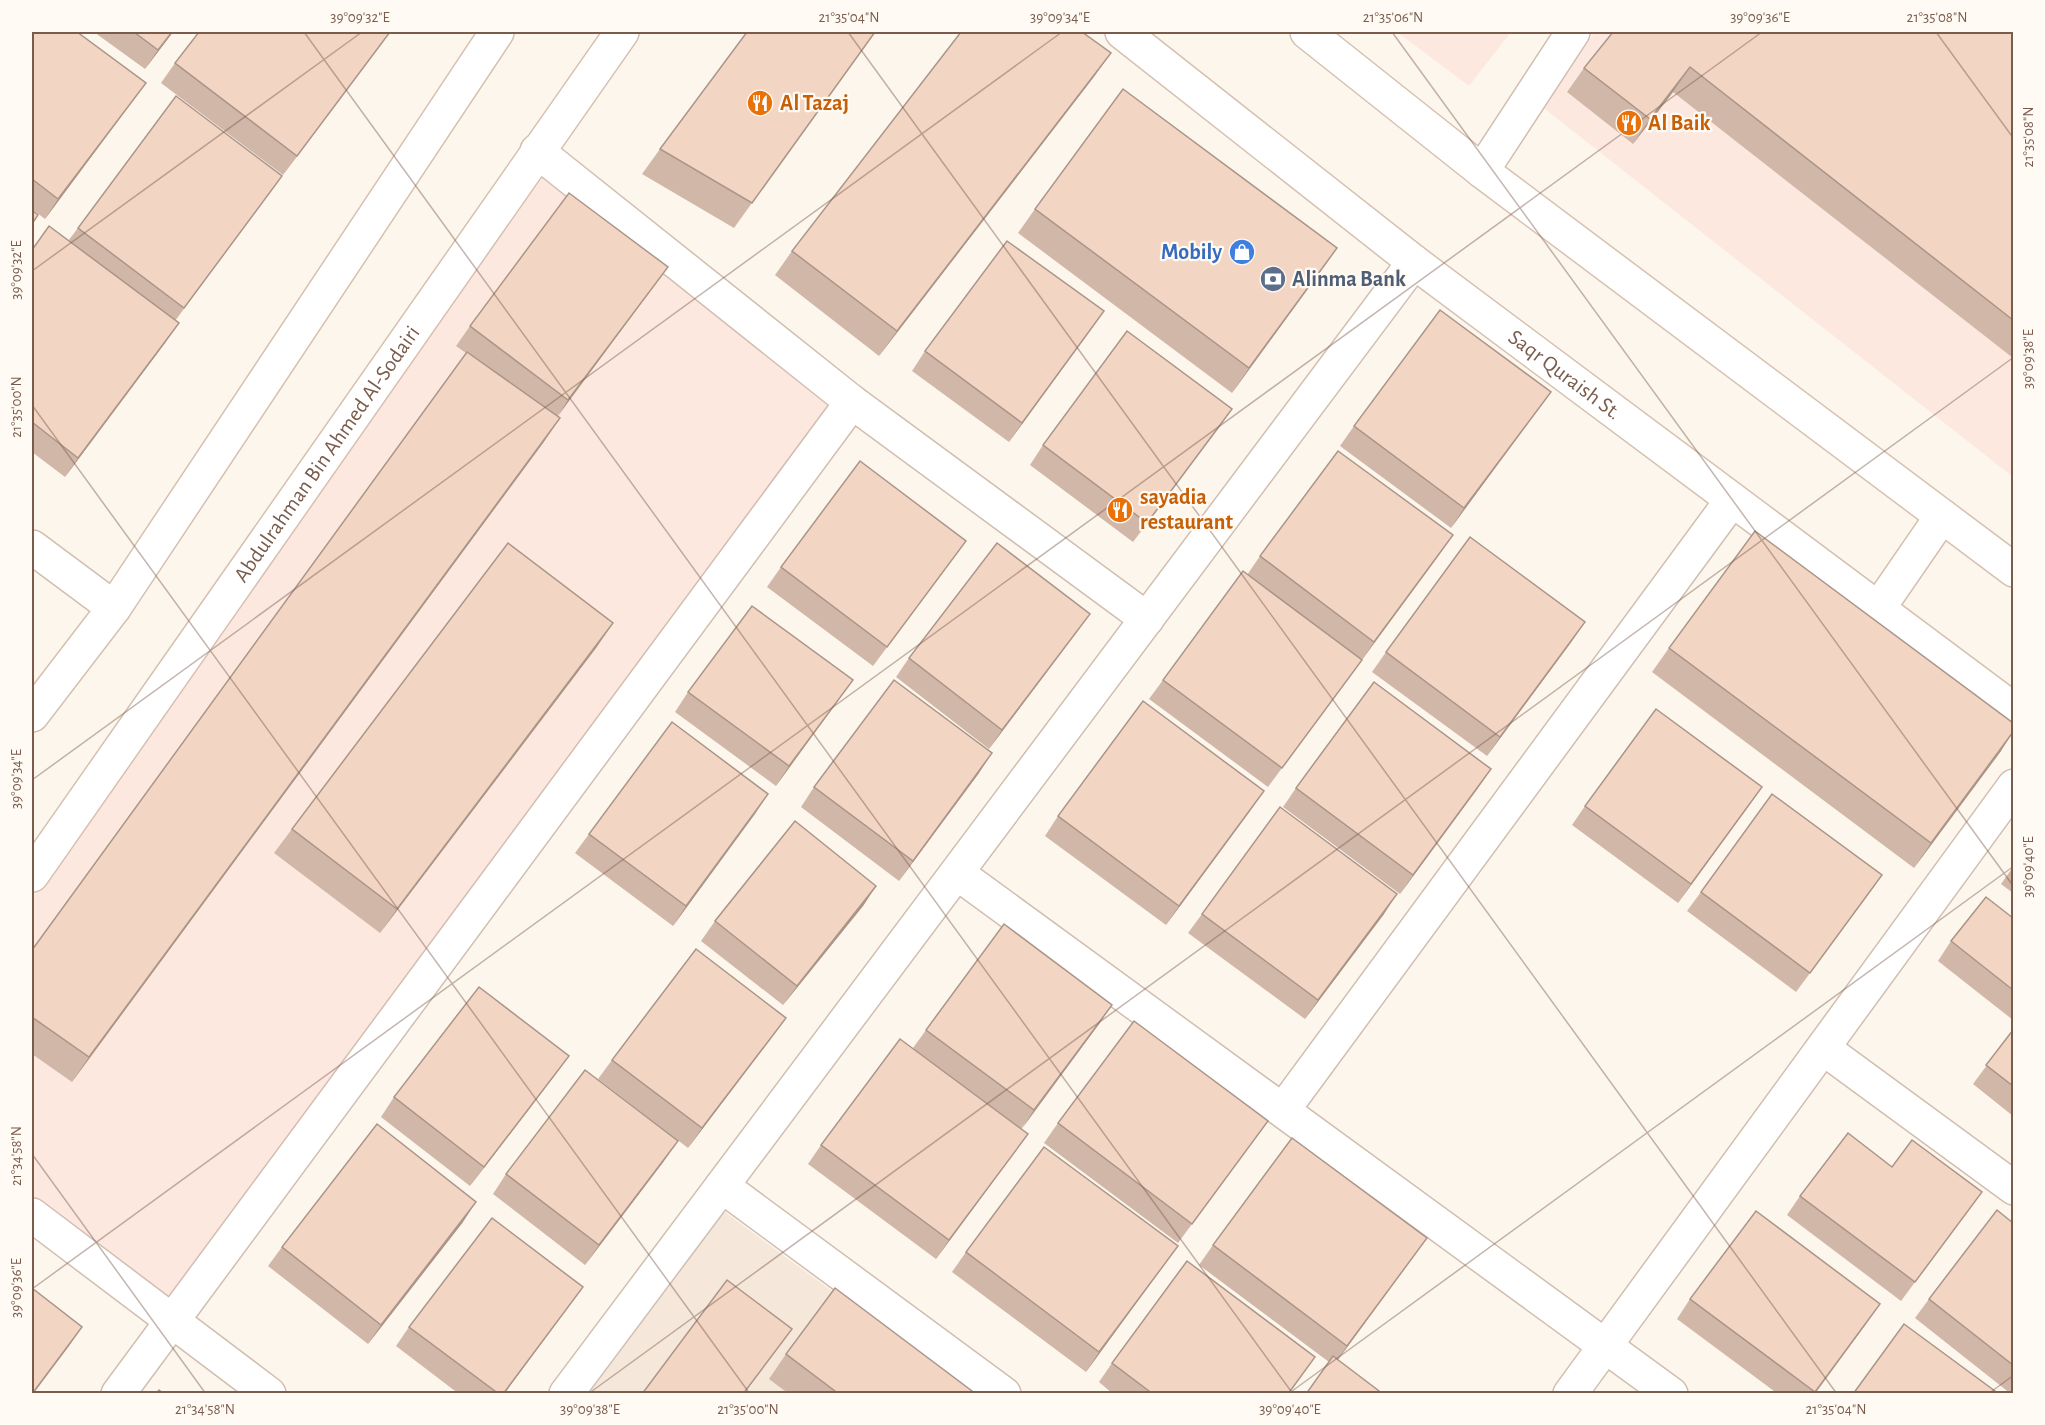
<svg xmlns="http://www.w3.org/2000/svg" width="2045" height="1425" font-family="'Alegreya Sans',sans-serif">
<rect width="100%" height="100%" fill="#fdf6ec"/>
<polygon fill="#f5e8da" points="722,1210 970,1393 587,1394"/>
<g fill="#fde8e0">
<polygon points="1397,32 1511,32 1469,86"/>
<polygon points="1595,32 2013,32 2013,477 1541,106"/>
<polygon points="544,175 834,402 170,1301 32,1198 32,898"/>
</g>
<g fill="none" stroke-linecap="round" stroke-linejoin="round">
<g stroke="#d1beb0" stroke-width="36">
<g id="street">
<polyline points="537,151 852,402 1147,619"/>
<polyline points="1482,171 1573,32"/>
<polyline points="32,547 114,608"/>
<polyline points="957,873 1671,1394"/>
<polyline points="1823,1048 2014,1188"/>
<polyline points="1283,1110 1732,500"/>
<polyline points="722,1186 1004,1394"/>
<polyline points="32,1215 269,1394"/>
<polyline points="118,1394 852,402"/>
<polyline points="566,1394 1414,262"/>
<polyline points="1570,1394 2014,786"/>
</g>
</g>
<g stroke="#d6c0b0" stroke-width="36">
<g id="secondary">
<path id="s1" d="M 1122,32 L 1414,262 L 2014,710"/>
<polyline points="1307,32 1482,171 2014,570"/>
<polyline points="1878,609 1942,516"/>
<polyline points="32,715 114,608 497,32"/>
<path id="s2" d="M 32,875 L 622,32"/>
</g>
</g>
<use href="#street" stroke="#fff" stroke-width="33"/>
<use href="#secondary" stroke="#fff" stroke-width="33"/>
</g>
<g fill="#d1b7a8">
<polygon points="32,32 146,83 45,219 32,209"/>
<polygon points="94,32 173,32 145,69"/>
<polygon points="875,32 734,228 642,174 660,149"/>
<polygon points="2013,32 2013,358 1673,92 1633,144 1567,92 1584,68"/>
<polygon points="382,43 283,175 161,83 175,63"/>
<polygon points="1111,53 1093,78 879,356 775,275 792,251"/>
<polygon points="282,176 175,321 179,323 165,343 65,477 32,452 32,250 68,241 78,228"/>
<polygon points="1035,209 1320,272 1232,393 1018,233"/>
<polygon points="654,286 557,416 560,418 543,443 72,1082 32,1054 32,950 466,353 456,346 470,326"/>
<polygon points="1104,311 1009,442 912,371 925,351"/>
<polygon points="1551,392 1451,528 1340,446 1354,426"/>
<polygon points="1232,409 1133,542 1030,465 1043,445"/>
<polygon points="1439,555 1348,679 1268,787 1149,699 1163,680 1247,575 1260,556"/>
<polygon points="952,560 873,666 767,587 781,567"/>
<polygon points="613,623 596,648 380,933 274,853 292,829"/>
<polygon points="1076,633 989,749 896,677 909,658"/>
<polygon points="1572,641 1487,756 1372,672 1386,652"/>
<polygon points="1669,648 2001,751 1914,868 1652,672"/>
<polygon points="853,680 776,786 675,712 688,692"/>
<polygon points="979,773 899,881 801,807 814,787"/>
<polygon points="1762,787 1678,903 1572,825 1585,806"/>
<polygon points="1296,788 1478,788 1400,894 1283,807"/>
<polygon points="768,794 673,926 575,853 589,834"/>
<polygon points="1250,811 1166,925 1045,836 1058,816"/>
<polygon points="2013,867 2013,893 2001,884"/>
<polygon points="1882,875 1796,992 1687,911 1701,892"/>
<polygon points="876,886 863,906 783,1005 701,941 715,921"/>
<polygon points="1202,914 1384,914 1305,1019 1188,933"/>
<polygon points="2013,918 2013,1020 1938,961 1951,941"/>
<polygon points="1099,1024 1021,1129 1014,1153 936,1259 808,1164 821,1145 913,1048 926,1030"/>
<polygon points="2013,1030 2013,1116 1973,1084"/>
<polygon points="772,1037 688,1148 598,1079 612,1060"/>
<polygon points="555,1075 470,1186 381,1117 394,1097"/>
<polygon points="1058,1123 1254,1140 1178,1243 1044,1143"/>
<polygon points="664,1161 585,1265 493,1194 506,1174"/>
<polygon points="1892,1167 1982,1192 1901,1301 1787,1215 1800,1196"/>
<polygon points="463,1222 368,1344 268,1266 282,1247"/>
<polygon points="2013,1223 2013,1394 2011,1394 1915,1318 1929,1299"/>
<polygon points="1427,1238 1338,1360 1329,1362 1199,1265 1213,1245"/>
<polygon points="966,1252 1164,1265 1086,1372 952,1272"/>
<polygon points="1690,1299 1866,1324 1815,1394 1778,1394 1677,1319"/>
<polygon points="569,1306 504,1394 459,1394 396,1346 409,1327"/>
<polygon points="786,1354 976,1394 789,1394 769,1379"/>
<polygon points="1112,1363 1289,1394 1113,1394 1099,1382"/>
</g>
<g fill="#aa9588">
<polygon points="172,32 173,32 145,69 158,50"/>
<polygon points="390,32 382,43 283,175 297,156"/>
<polygon points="1111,53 1093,78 879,356 897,331"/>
<polygon points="1690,67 1673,92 1633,144 1650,119"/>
<polygon points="146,83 132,102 45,219 58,199"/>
<polygon points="1337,248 1320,272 1232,393 1249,368"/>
<polygon points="668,267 654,286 555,420 568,400"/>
<polygon points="1104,311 1090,331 1009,442 1022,423"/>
<polygon points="179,323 165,343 65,477 78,458"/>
<polygon points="1551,392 1537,411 1451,528 1464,508"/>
<polygon points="1232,409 1218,429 1133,542 1147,523"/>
<polygon points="560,418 543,443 72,1082 89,1057"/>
<polygon points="1453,535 1439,555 1361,661 1374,642"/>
<polygon points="1090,614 1076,633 989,749 1002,730"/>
<polygon points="1585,622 1572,641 1487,756 1500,737"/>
<polygon points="613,623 596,648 380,933 397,909"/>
<polygon points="853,680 839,699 776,786 789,766"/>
<polygon points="2013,732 2001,751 1914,868 1931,843"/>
<polygon points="992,753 979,773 899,881 913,861"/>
<polygon points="1491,769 1478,788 1400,894 1413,875"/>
<polygon points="1762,787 1748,807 1678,903 1691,884"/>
<polygon points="1264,791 1250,811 1166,925 1179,906"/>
<polygon points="768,794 755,814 673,926 686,906"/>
<polygon points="1882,875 1868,895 1796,992 1810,973"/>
<polygon points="876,886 863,906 783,1005 797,986"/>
<polygon points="1397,894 1384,914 1305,1019 1318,1000"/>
<polygon points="1112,1005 1099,1024 1021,1130 1034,1110"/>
<polygon points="786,1018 772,1037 688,1148 702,1128"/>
<polygon points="569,1056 555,1075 470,1186 484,1167"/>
<polygon points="1028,1134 1014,1153 936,1259 949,1240"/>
<polygon points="678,1141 664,1161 585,1265 599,1245"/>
<polygon points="476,1202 463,1222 368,1344 381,1325"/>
<polygon points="1427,1238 1413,1257 1334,1365 1347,1346"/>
<polygon points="1178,1246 1164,1265 1086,1372 1099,1352"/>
<polygon points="583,1287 569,1306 504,1394 503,1394"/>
<polygon points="1880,1304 1866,1324 1814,1394"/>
<polygon points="82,1327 69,1346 33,1394 32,1394"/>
</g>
<g fill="#f3d5c3" stroke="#aa9588" stroke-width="1.5">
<polygon points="32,32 77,32 146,83 58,199 32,179"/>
<polygon points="134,32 172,32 158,50"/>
<polygon points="199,32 390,32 297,156 175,63"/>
<polygon points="747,32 875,32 752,203 660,149"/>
<polygon points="961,32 1082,32 1111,53 897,331 792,251"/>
<polygon points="1613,32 2013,32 2013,320 1690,67 1650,119 1584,68"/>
<polygon points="1123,89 1337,248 1249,368 1035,209"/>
<polygon points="176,96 282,176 184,308 78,228"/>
<polygon points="569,193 668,267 568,400 470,326"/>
<polygon points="32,210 38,215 32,224"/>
<polygon points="49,226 179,323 78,458 32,422 32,250"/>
<polygon points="1007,241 1104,311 1022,423 925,351"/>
<polygon points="1440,310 1551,392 1464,508 1354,426"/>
<polygon points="1127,331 1232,409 1147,523 1043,445"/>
<polygon points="467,352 560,418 89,1057 32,1017 32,950"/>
<polygon points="1338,451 1453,535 1374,642 1260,556"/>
<polygon points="860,461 966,541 887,647 781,567"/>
<polygon points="1755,531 2013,723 2013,732 1931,843 1669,648"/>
<polygon points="1470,537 1585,622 1500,737 1386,652"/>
<polygon points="508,543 613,623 397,909 292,829"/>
<polygon points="997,543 1090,614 1002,730 909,658"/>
<polygon points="1243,571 1362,660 1282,768 1163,680"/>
<polygon points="752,606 853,680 789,766 688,692"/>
<polygon points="894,680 992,753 913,861 814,787"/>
<polygon points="1374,682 1491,769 1413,875 1296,788"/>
<polygon points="1143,701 1264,791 1179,906 1058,816"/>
<polygon points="1656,709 1762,787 1691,884 1585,806"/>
<polygon points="672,722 768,794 686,906 589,834"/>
<polygon points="1772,794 1882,875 1810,973 1701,892"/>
<polygon points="1280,807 1397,894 1318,1000 1202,914"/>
<polygon points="795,821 876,886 797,986 715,921"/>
<polygon points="1986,897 2013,918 2013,990 1951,941"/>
<polygon points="1004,924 1112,1005 1034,1110 926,1030"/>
<polygon points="696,949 786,1018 702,1128 612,1060"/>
<polygon points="479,987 569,1056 484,1167 394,1097"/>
<polygon points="1134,1021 1268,1121 1192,1224 1058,1123"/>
<polygon points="2013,1030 2013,1086 1986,1065"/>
<polygon points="900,1039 1028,1134 949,1240 821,1145"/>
<polygon points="585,1070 678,1141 599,1245 506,1174"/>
<polygon points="377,1124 476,1202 381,1325 282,1247"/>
<polygon points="1848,1133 1892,1167 1912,1140 1982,1192 1915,1282 1800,1196"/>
<polygon points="1292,1138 1427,1238 1347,1346 1213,1245"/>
<polygon points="1044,1147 1178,1246 1099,1352 966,1252"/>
<polygon points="1997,1210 2013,1223 2013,1365 1929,1299"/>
<polygon points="1756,1211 1880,1304 1815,1392 1690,1299"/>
<polygon points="492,1218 583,1287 503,1394 499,1394 409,1327"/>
<polygon points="1187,1261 1315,1357 1288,1394 1153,1394 1112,1363"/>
<polygon points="727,1280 792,1329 743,1394 642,1394"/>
<polygon points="32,1288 82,1327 32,1394"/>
<polygon points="835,1288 976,1394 839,1394 786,1354"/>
<polygon points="1904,1324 1999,1394 1853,1394"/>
<polygon points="1333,1356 1383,1394 1306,1394"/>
<polygon points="159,1390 164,1394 156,1394"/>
</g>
<path fill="none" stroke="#7a5c4d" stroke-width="1.5" stroke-opacity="0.45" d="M 304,32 L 1293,1394M 848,32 L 1837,1394M 1392,32 L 2014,887M 1936,32 L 2014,139M 32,271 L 362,32M 32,405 L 750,1394M 32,780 L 1062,32M 32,1154 L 206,1394M 32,1289 L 1762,32M 588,1394 L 2014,357M 1288,1394 L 2014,866M 1988,1394 L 2014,1375"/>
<defs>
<g id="restaurant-disc" transform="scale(1.35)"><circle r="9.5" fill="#e8710a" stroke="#fffaf3"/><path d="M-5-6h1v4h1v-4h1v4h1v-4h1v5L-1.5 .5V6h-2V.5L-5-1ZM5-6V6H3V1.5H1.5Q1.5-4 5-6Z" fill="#fff"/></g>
<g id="shop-disc" transform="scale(1.35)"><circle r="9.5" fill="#3f7fe0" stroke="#fffaf3"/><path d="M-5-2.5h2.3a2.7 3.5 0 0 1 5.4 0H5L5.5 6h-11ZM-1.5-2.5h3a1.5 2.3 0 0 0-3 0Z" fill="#fff"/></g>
<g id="bank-disc" transform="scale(1.35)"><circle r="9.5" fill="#5c6f8a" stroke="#fffaf3"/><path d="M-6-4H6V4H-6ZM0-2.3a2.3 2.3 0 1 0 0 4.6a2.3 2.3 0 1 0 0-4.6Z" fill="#fff"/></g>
</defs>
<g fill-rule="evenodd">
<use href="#restaurant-disc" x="760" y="103"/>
<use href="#restaurant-disc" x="1629" y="123"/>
<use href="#shop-disc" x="1242" y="252"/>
<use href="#bank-disc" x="1273" y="279"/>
<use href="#restaurant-disc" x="1120" y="510"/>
</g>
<g text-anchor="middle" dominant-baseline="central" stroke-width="4.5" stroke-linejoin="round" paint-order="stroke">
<g font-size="22" font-weight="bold" fill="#c56008" stroke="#fffaf3" text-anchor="start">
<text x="780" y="103">Al Tazaj</text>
<text x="1648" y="123">Al Baik</text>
<text x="1140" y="497">sayadia<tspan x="1140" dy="25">restaurant</tspan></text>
</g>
<g font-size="22" font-weight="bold" fill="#366cbe" stroke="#fffaf3" text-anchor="end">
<text x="1222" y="252">Mobily</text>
</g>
<g font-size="22" font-weight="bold" fill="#4e5e75" stroke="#fffaf3" text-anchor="start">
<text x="1292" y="279">Alinma Bank</text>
</g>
<g font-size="22" fill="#7a5c4d" stroke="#fffaf3">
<text stroke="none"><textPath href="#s1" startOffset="560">Saqr Quraish St.</textPath></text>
<text stroke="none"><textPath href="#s2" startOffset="514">Abdulrahman Bin Ahmed Al-Sodairi</textPath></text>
</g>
</g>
<rect width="2045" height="1425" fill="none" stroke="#fffaf3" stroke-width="66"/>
<rect x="33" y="33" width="1979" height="1359" fill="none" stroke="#7a5c4d" stroke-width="2"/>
<g font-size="15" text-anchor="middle" fill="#7a5c4d">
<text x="360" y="22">39°09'32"E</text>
<text x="849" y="22">21°35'04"N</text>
<text x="1060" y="22">39°09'34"E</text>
<text x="1393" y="22">21°35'06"N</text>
<text x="1760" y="22">39°09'36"E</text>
<text x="1937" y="22">21°35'08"N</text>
<text transform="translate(2028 137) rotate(-90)" y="5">21°35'08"N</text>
<text transform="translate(16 270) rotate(-90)" y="5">39°09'32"E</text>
<text transform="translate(2028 359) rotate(-90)" y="5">39°09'38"E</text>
<text transform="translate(16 407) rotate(-90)" y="5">21°35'00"N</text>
<text transform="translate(16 779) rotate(-90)" y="5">39°09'34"E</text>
<text transform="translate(2028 867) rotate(-90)" y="5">39°09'40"E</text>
<text transform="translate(16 1156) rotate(-90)" y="5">21°34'58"N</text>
<text transform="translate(16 1288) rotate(-90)" y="5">39°09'36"E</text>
<text x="205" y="1414">21°34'58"N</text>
<text x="590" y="1414">39°09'38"E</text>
<text x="748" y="1414">21°35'00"N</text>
<text x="1290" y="1414">39°09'40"E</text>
<text x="1836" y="1414">21°35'04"N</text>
</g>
</svg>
